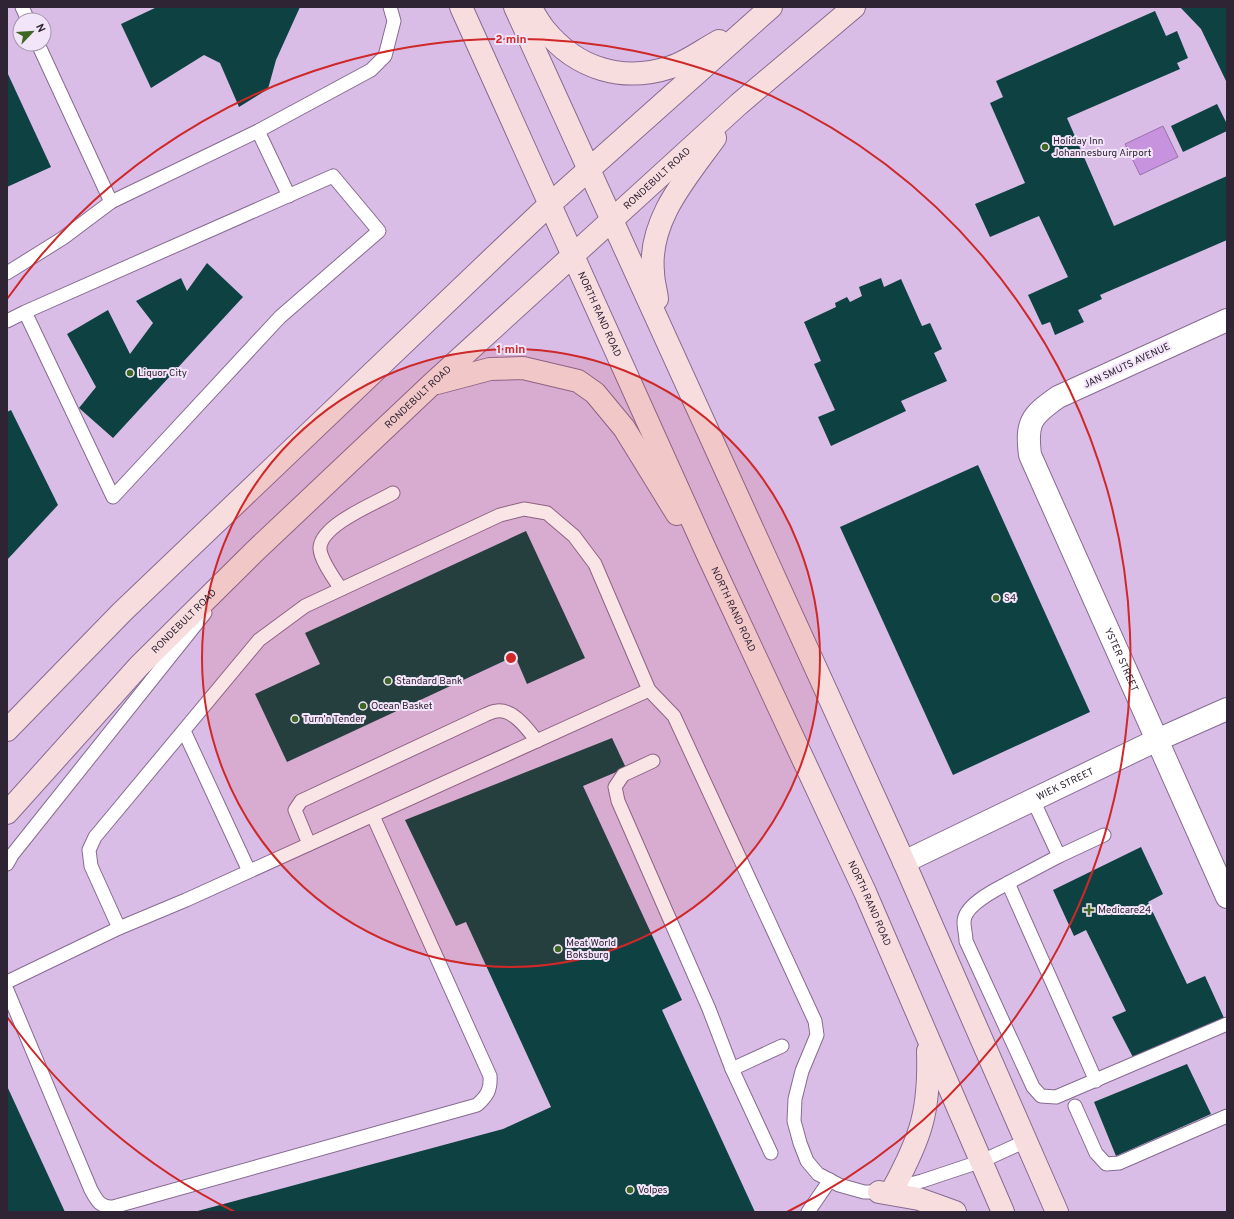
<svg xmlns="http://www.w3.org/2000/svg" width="1234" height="1219" font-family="Overpass,sans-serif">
<rect width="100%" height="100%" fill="#dabde7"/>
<polygon fill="#c793de" stroke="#9972ab" points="1163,126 1178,157 1140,175 1125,144"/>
<g fill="#0e4242">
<polygon points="157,7 300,7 276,60 268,89 239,107 220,63 204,55 151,88 121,24"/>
<polygon points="1180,7 1227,7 1227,83 1201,29"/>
<polygon points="1155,11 1166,36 1177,31 1188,58 1177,63 1180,69 1067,118 1114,226 1227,176 1227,240 1100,295 1102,299 1078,310 1084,322 1055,335 1050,322 1042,325 1028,295 1068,277 1039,216 990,237 975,204 1025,183 990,103 1003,97 996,81"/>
<polygon points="7,72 51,167 7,187"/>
<polygon points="1217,104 1227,124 1227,131 1183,152 1171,126"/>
<polygon points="207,263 243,297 113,438 79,408 96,387 67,334 108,310 130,354 153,323 136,301 181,278 187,291"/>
<polygon points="881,278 884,287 901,279 922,326 930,323 942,349 934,353 947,381 901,401 906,411 831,446 818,417 835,410 814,364 821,361 804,322 836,307 835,303 847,297 850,302 862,296 859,287"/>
<polygon points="11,410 58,505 7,560 7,412"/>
<polygon points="978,465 1090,712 953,775 840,527"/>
<polygon points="526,531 585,658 527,684 515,656 287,762 255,694 320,664 305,633"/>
<polygon points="612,738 626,768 583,786 682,1000 662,1010 755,1212 194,1212 503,1129 551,1107 466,922 456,926 405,820"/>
<polygon points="1141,847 1163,894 1148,902 1187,984 1205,976 1225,1020 1135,1061 1112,1017 1126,1011 1086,930 1074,936 1053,890"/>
<polygon points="1187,1064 1211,1114 1116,1156 1094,1102"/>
<polygon points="7,1086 65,1212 7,1212"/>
</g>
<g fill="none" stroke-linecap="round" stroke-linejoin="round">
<g stroke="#866b91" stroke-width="15">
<g id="service">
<polyline points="22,7 28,20"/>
<polyline points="38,44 111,202"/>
<polyline points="258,131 289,196"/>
<polyline points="7,273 63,238 111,202 258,131 371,70 385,56 394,21 390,7"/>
<polyline points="7,321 25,312 333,176 379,231 280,317 113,497 25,312"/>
<path d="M 341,589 C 335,580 319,558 320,547 C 323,524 374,504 393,493"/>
<polyline points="184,731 249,871"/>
<polyline points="653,761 623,775 615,787 618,801 709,1009 732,1069 771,1153"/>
<polyline points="1033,800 1059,856 1104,835"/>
<path d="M 309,844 L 295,810 L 301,801 L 485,715 C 488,714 493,711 497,711 C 514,709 528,730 537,741"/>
<polyline points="1059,856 1008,883 1096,1081"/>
<polyline points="7,864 12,855 205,613"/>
<path d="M 1008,883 C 995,890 964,905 964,922 C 964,928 966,935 966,941 L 1033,1087 L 1041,1096 L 1056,1097 L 1227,1024"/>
<polyline points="119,928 91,866 89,850 95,837 259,640 305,606 500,515 524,509 547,513 574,536 595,564 649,690 674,716 815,1021 817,1035 802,1071 795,1099 794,1121 800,1143 807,1161 818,1174 839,1185 864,1192 879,1192 922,1181 982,1161 1026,1141"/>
<polyline points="7,982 119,928 186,900 649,690"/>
<path d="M 7,990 L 91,1190 C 97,1201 100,1207 113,1207 L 477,1105 C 487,1096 491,1090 490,1076 L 373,816"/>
<polyline points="732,1069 782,1046"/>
<polyline points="1075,1106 1096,1153 1106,1164 1119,1163 1227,1116"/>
<polyline points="808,1212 830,1180"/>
</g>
</g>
<g stroke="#866b91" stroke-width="24">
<g id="minor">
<path id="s1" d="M 1227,320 L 1058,397 C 1031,416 1026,422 1030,455 L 1227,897"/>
<path id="s2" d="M 904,862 L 1157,740 L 1227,709"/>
</g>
</g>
<g stroke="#866b91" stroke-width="24">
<g id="secondary">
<path id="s3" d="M 461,7 L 706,551 L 865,892 L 1003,1212"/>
<polyline points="515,7 904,862 1057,1212"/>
<path d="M 530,7 C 535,15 539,23 545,30 C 577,69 623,83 671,67 C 687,62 704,49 719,41"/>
<path d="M 657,299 C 656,290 653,281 653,272 C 648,220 687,177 715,138"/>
<polyline points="437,383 490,369 523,368 578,381 595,393 624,428 677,514"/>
<polyline points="7,730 122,612 494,257 549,205 771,7"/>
<path id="s4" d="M 7,813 L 139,666 L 254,552 L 433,383 L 739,104 L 854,7"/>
<path d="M 893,1189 C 921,1137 930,1111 928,1051"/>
<polyline points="879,1192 919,1199 955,1212"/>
</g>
</g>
<use href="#service" stroke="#fff" stroke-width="13"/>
<use href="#minor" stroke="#fff" stroke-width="22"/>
<use href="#secondary" stroke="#f8dddf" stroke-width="22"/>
</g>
<circle cx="511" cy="658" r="309" fill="#ce2829" fill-opacity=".12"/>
<g fill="none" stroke="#ce2829" stroke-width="2">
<circle cx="511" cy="658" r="309"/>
<path d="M235 1212A619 619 0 0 1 7 1017M7 299A619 619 0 1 1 787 1212"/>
</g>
<g fill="#3d6723" stroke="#f2e4f9" stroke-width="1.5">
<circle cx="1045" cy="147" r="4"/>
<circle cx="130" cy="373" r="4"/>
<circle cx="996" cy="598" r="4"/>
<circle cx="388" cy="681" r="4"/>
<circle cx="363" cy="706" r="4"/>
<circle cx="295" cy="719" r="4"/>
<path d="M1087 904h4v4h4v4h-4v4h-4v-4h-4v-4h4z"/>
<circle cx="558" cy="949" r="4"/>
<circle cx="630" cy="1190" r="4"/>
</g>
<g text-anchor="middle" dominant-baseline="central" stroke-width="4" stroke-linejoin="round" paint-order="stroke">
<g font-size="10" fill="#2f2434" stroke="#f2e4f9" text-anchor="start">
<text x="1053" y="141">Holiday Inn<tspan x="1053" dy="12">Johannesburg Airport</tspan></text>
<text x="138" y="373">Liquor City</text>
<text x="1004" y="598">S4</text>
<text x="396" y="681">Standard Bank</text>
<text x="371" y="706">Ocean Basket</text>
<text x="303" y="719">Turn'n Tender</text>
<text x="1098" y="910">Medicare24</text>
<text x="566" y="943">Meat World<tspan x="566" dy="12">Boksburg</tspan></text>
<text x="638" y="1190">Volpes</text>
</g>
<g font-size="10" fill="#2f2434" stroke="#f2e4f9">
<text stroke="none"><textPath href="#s4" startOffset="909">RONDEBULT ROAD</textPath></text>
<text stroke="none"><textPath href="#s3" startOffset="337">NORTH RAND ROAD</textPath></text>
<text transform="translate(1127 366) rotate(-25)">JAN SMUTS AVENUE</text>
<text stroke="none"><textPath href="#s4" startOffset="585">RONDEBULT ROAD</textPath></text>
<text stroke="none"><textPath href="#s3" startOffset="661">NORTH RAND ROAD</textPath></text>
<text stroke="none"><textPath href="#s4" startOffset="261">RONDEBULT ROAD</textPath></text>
<text stroke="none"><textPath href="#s1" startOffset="480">YSTER STREET</textPath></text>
<text stroke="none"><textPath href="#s2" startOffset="179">WIEK STREET</textPath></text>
<text stroke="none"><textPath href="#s3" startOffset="985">NORTH RAND ROAD</textPath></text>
</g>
</g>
<circle cx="511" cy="658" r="6" fill="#ce2829" stroke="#f2e4f9" stroke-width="2"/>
<g font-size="12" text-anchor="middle" font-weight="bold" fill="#ce2829" stroke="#f2e4f9" stroke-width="4" stroke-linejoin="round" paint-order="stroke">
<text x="511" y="43">2 min</text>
<text x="511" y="353">1 min</text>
</g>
<rect width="1234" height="1219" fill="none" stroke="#2f2434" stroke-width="16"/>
<g transform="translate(32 32) rotate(65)"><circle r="19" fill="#f2e4f9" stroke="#a497aa"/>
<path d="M0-3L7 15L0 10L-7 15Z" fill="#3d6723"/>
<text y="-6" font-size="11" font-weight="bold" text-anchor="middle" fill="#2f2434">N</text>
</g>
</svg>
